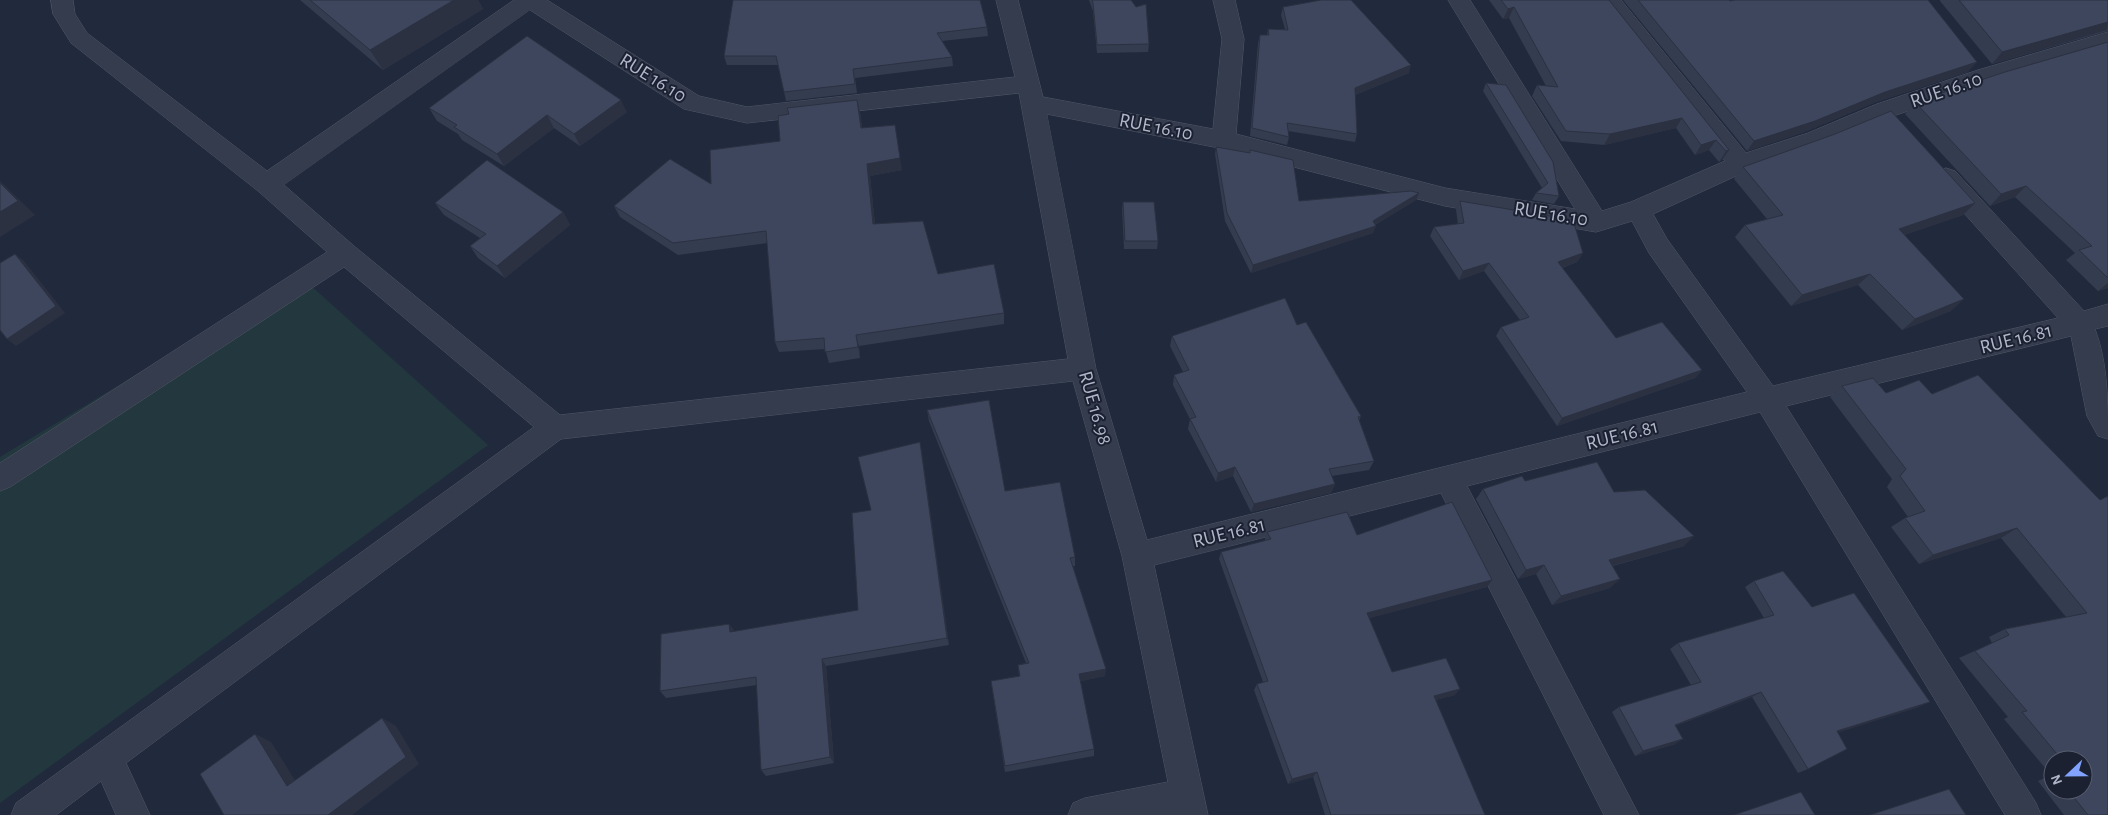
<svg xmlns="http://www.w3.org/2000/svg" width="2108" height="815" font-family="'Alegreya Sans',sans-serif">
<rect width="100%" height="100%" fill="#212a3d"/>
<polygon fill="#23383e" points="300,276 488,445 0,803 0,457"/>
<g fill="none" stroke-linecap="round" stroke-linejoin="round">
<g stroke="#505767" stroke-width="1">
<path id="street" d="M 51,0 L 73,0 L 75,14 L 87,33 L 267,171 L 514,0 L 547,0 L 699,96 L 747,107 L 1015,77 L 996,0 L 1018,0 L 1043,97 L 1213,129 L 1222,39 L 1213,0 L 1235,0 L 1244,39 L 1236,134 L 1445,188 L 1575,209 L 1448,0 L 1470,0 L 1602,211 L 1631,202 L 1725,161 L 1598,0 L 1621,0 L 1746,153 L 1808,133 L 1877,104 L 1978,70 L 2108,32 L 2108,48 L 1994,82 L 1893,116 L 1824,145 L 1749,170 L 1653,214 L 1667,239 L 1773,386 L 2058,318 L 1937,183 L 1934,177 L 1937,171 L 1946,168 L 1955,171 L 2084,311 L 2108,304 L 2108,326 L 2095,329 C 2108,364 2108,402 2108,439 L 2098,436 L 2087,416 L 2071,336 L 1786,406 L 2036,803 L 2041,815 L 2005,815 L 1760,412 L 1467,486 L 1639,815 L 1604,815 L 1441,493 L 1154,565 L 1208,815 L 1068,815 L 1073,803 L 1085,798 L 1168,782 L 1122,556 L 1073,381 L 561,439 L 126,763 L 150,815 L 116,815 L 101,781 L 56,815 L 11,815 L 16,803 L 534,427 L 344,267 L 10,487 L 0,491 L 0,463 L 327,252 L 258,191 L 71,43 L 53,14 ZM 530,10 L 684,109 L 747,123 L 1019,93 L 1068,359 L 560,415 L 354,246 L 284,185 ZM 1047,114 L 1224,149 L 1445,206 L 1596,232 L 1632,221 L 1649,253 L 1747,392 L 1147,540 L 1096,369 Z"/>
</g>
<use href="#street" fill="#353c4d" fill-rule="evenodd"/>
</g>
<g fill="#343c50" fill-rule="evenodd">
<polygon points="300,0 478,0 483,9 383,70"/>
<polygon points="1089,0 1131,0 1149,44 1148,52 1097,53 1093,11"/>
<polygon points="1489,0 1609,0 1729,150 1722,160 1719,162 1709,150 1695,155 1676,128 1604,145 1561,141 1532,96 1537,85 1546,86 1509,18 1503,19"/>
<polygon points="1623,0 1729,0 1730,1 1968,72 1876,102 1807,131 1747,151"/>
<polygon points="1940,0 2108,0 2108,31 1992,64 1940,1"/>
<polygon points="1283,7 1409,73 1355,95 1357,134 1355,142 1288,131 1289,137 1287,145 1250,136 1258,43 1260,35 1267,35 1268,29 1285,29 1281,15"/>
<polygon points="987,27 988,36 942,41 952,57 953,66 855,78 857,93 786,101 778,65 727,65 724,56"/>
<polygon points="2108,42 2108,288 2098,291 2066,260 2075,253 2015,197 1990,206 1905,114 1915,102"/>
<polygon points="1486,83 1559,196 1554,204 1532,200 1536,193 1542,188 1483,91"/>
<polygon points="429,108 627,112 580,146 554,128 504,166 462,140 458,134 437,121"/>
<polygon points="860,112 862,128 902,170 870,176 875,224 938,274 1004,313 1004,324 859,346 860,358 829,363 825,349 779,352 775,342 767,243 678,255 620,217 614,206 711,184 780,141"/>
<polygon points="1216,147 1249,153 1250,150 1299,201 1416,200 1375,225 1373,233 1251,273 1225,221 1215,154"/>
<polygon points="1743,167 1975,203 1963,215 1904,235 1951,311 1902,330 1858,285 1791,306 1735,237 1745,225 1767,219 1734,179"/>
<polygon points="1460,201 1583,253 1577,262 1562,268 1616,338 1702,370 1695,378 1557,426 1496,336 1501,327 1520,320 1484,271 1459,280 1430,236 1434,227 1458,224 1456,210"/>
<polygon points="1123,202 1158,241 1157,249 1124,249 1122,209"/>
<polygon points="435,203 563,212 570,225 505,278 478,258 470,246 480,238 444,215"/>
<polygon points="1297,325 1361,416 1359,421 1374,461 1369,470 1332,476 1335,484 1331,493 1251,512 1233,476 1216,482 1188,429 1190,419 1173,385 1174,375 1183,372 1170,346 1172,336"/>
<path d="M 1842,386 L 1886,393 L 1932,394 L 2100,500 L 2108,815 L 2064,815 L 2038,781 L 2051,775 L 2004,719 L 2008,717 L 1959,658 L 1992,643 L 1989,637 L 2005,629 L 2066,617 L 2001,538 L 1919,564 L 1891,527 L 1905,518 L 1908,517 L 1887,487 L 1892,479 L 1830,397 ZM 2053,760 L 2083,760 L 2083,790 L 2053,790 Z"/>
<polygon points="927,410 1005,491 1075,557 1075,566 1073,566 1105,676 1080,681 1094,749 1094,756 1005,772 991,681 1019,676 1018,665 1026,663 929,421"/>
<polygon points="920,442 949,645 826,666 834,763 766,776 761,770 757,685 666,698 660,691 858,610 871,510"/>
<polygon points="1525,481 1614,492 1684,546 1613,566 1610,588 1552,605 1536,574 1518,579 1476,499 1483,489"/>
<polygon points="1267,532 1357,535 1487,587 1369,618 1392,672 1455,695 1435,700 1485,815 1325,815 1313,777 1288,784 1254,690 1257,684 1263,682 1219,559 1221,552 1265,541 1265,539"/>
<polygon points="1754,581 1812,607 1919,707 1837,732 1808,769 1798,773 1752,697 1675,726 1675,744 1635,756 1612,712 1619,707 1691,685 1670,649 1678,643 1764,618 1745,587"/>
</g>
<g fill="#2b3141">
<polygon points="454,0 478,0 483,9 383,70 370,50"/>
<polygon points="1514,7 1509,18 1503,19 1508,9"/>
<polygon points="2108,22 2107,30 1992,64 2002,52"/>
<polygon points="1977,62 1968,72 1876,102 1807,131 1747,151 1754,141 1885,92"/>
<polygon points="1411,65 1409,73 1352,96 1355,88"/>
<polygon points="621,100 627,112 580,146 574,134"/>
<polygon points="857,100 860,112 863,141 861,128"/>
<polygon points="547,115 554,128 504,166 497,154"/>
<polygon points="1682,118 1676,128 1604,145 1610,134"/>
<polygon points="1716,140 1709,150 1695,155 1701,145"/>
<polygon points="1729,150 1722,160 1719,162 1726,151"/>
<polygon points="900,158 902,170 870,176 876,235 873,224 867,164"/>
<polygon points="0,181 35,215 0,237"/>
<polygon points="2026,186 2015,197 1990,206 2001,194"/>
<polygon points="1419,193 1416,200 1373,226 1376,226 1373,233 1251,273 1253,265 1373,221"/>
<polygon points="1975,203 1963,215 1887,241 1899,229"/>
<polygon points="563,212 570,225 505,278 497,266"/>
<polygon points="1583,253 1577,262 1552,271 1558,262"/>
<polygon points="15,254 24,261 65,313 16,346 7,339"/>
<polygon points="1489,263 1484,271 1459,280 1463,271"/>
<polygon points="1870,274 1858,285 1791,306 1802,295"/>
<polygon points="2108,283 2108,288 2098,291"/>
<polygon points="1964,299 1951,311 1902,330 1915,319"/>
<polygon points="856,335 859,346 860,358 858,347"/>
<polygon points="1702,370 1695,378 1557,426 1562,418"/>
<polygon points="920,442 922,452 949,645 947,638"/>
<polygon points="1235,467 1233,476 1216,482 1218,473"/>
<polygon points="1335,484 1331,493 1251,512 1254,504"/>
<polygon points="2017,528 2001,538 1919,564 1933,555"/>
<polygon points="1694,536 1684,546 1600,569 1609,560"/>
<polygon points="1544,565 1536,574 1518,579 1526,570"/>
<polygon points="1620,579 1610,588 1552,605 1561,596"/>
<polygon points="1492,580 1487,587 1363,620 1367,613"/>
<polygon points="729,624 735,631 730,632"/>
<polygon points="822,659 826,666 834,763 830,757"/>
<polygon points="1106,669 1105,676 1078,682 1079,674"/>
<polygon points="1460,689 1455,695 1428,702 1434,696"/>
<polygon points="1761,692 1752,697 1667,729 1675,725"/>
<polygon points="1930,702 1919,707 1827,736 1837,731"/>
<polygon points="382,718 396,726 419,764 352,815 328,815"/>
<polygon points="255,734 271,742 303,793 287,786"/>
<polygon points="1683,739 1675,744 1635,756 1643,751"/>
<polygon points="1317,772 1313,777 1288,784 1292,779"/>
</g>
<g fill="#3d465d" stroke="#2b3141">
<polygon points="310,0 454,0 370,50"/>
<polygon points="733,0 980,0 987,27 937,33 952,57 853,69 855,84 784,92 776,56 724,56"/>
<polygon points="1092,0 1131,0 1136,7 1146,4 1149,44 1097,45 1093,3"/>
<polygon points="1321,0 1351,0 1411,65 1355,88 1357,134 1287,123 1289,137 1252,128 1260,35 1269,35 1268,29 1288,30 1283,7"/>
<polygon points="1501,0 1609,0 1729,150 1726,151 1716,140 1701,145 1682,118 1610,134 1566,131 1537,85 1558,87 1514,7 1508,9"/>
<polygon points="1638,0 1729,0 1730,1 1735,0 1928,0 1977,62 1885,92 1815,121 1754,141"/>
<polygon points="1959,0 2108,0 2108,22 2002,52"/>
<polygon points="527,36 621,100 574,134 547,115 497,154 454,127 457,125 429,108"/>
<polygon points="2108,42 2108,278 2079,250 2092,246 2026,186 2001,194 1915,102 2005,72"/>
<polygon points="1486,83 1506,85 1553,162 1559,196 1536,193 1548,183"/>
<polygon points="857,100 861,128 895,125 900,158 867,164 873,224 923,221 938,274 994,264 1004,313 856,335 858,347 825,352 824,338 775,342 766,231 673,243 614,206 670,159 711,184 710,150 780,141 778,116 789,114 787,108"/>
<polygon points="1891,111 1975,203 1899,229 1964,299 1915,319 1870,274 1802,295 1745,225 1783,215 1743,167 1835,134"/>
<polygon points="1216,147 1250,153 1250,150 1293,160 1299,201 1411,191 1419,193 1373,221 1376,226 1253,265 1227,213"/>
<polygon points="487,160 563,212 497,266 470,246 486,234 435,203"/>
<polygon points="0,183 18,201 0,212"/>
<polygon points="1460,201 1573,220 1583,253 1558,262 1616,338 1662,322 1702,370 1562,418 1501,327 1529,317 1489,263 1463,271 1434,227 1464,223"/>
<polygon points="1123,202 1154,202 1158,241 1125,241"/>
<polygon points="15,254 56,306 7,339 0,330 0,263"/>
<polygon points="1285,298 1297,325 1306,322 1361,416 1358,417 1374,461 1329,469 1335,484 1254,504 1235,467 1218,473 1190,419 1196,417 1174,375 1189,370 1172,336"/>
<polygon points="1978,375 2100,500 2108,496 2108,815 2088,815 2068,790 2083,790 2083,760 2062,760 2022,712 2027,711 1975,651 2009,635 2005,629 2087,613 2017,528 1933,555 1905,518 1925,511 1900,476 1906,469 1842,386 1873,378 1886,393 1919,380 1932,394"/>
<polygon points="989,400 1005,491 1060,482 1075,557 1070,558 1106,669 1079,674 1094,749 1005,766 991,681 1020,676 1018,665 1029,663 927,410"/>
<polygon points="920,442 947,638 822,659 830,757 761,770 756,677 660,691 661,634 729,624 730,632 858,610 852,513 871,510 858,457"/>
<polygon points="1597,462 1614,492 1645,490 1694,536 1609,560 1620,579 1561,596 1544,565 1526,570 1483,489 1522,476 1525,481"/>
<polygon points="1452,502 1492,580 1367,613 1392,672 1446,658 1460,689 1434,696 1485,815 1331,815 1317,772 1292,779 1257,684 1268,681 1221,552 1271,539 1267,532 1347,512 1357,535"/>
<polygon points="1783,571 1812,607 1854,593 1930,702 1837,731 1847,749 1808,769 1761,692 1675,725 1683,739 1643,751 1619,707 1701,682 1678,643 1774,615 1754,581"/>
<polygon points="382,718 406,757 328,815 224,815 200,774 255,734 287,786"/>
<polygon points="1949,789 1966,815 1870,815"/>
<polygon points="1801,792 1815,815 1733,815 1734,815"/>
</g>
<g text-anchor="middle" dominant-baseline="central" stroke-width="4" stroke-linejoin="round" paint-order="stroke">
<g font-size="20" fill="#b1b7c8" stroke="#1b2131">
<text transform="translate(653 78) rotate(32)">RUE 16.10</text>
<text transform="translate(1946 90) rotate(-19)">RUE 16.10</text>
<text transform="translate(1156 127) rotate(11)">RUE 16.10</text>
<text transform="translate(1551 214) rotate(9)">RUE 16.10</text>
<text transform="translate(2016 339) rotate(-14)">RUE 16.81</text>
<text transform="translate(1095 408) rotate(74)">RUE 16.98</text>
<text transform="translate(1622 435) rotate(-14)">RUE 16.81</text>
<text transform="translate(1229 533) rotate(-14)">RUE 16.81</text>
</g>
</g>
<g transform="translate(2068 775) rotate(248)"><circle r="24" fill="#1b2131" stroke="#575d6d"/>
<path d="M0-4L9 19L0 12L-9 19Z" fill="#81a3fd"/>
<text y="-8" font-size="14" font-weight="bold" text-anchor="middle" fill="#b1b7c8">N</text>
</g>
</svg>
